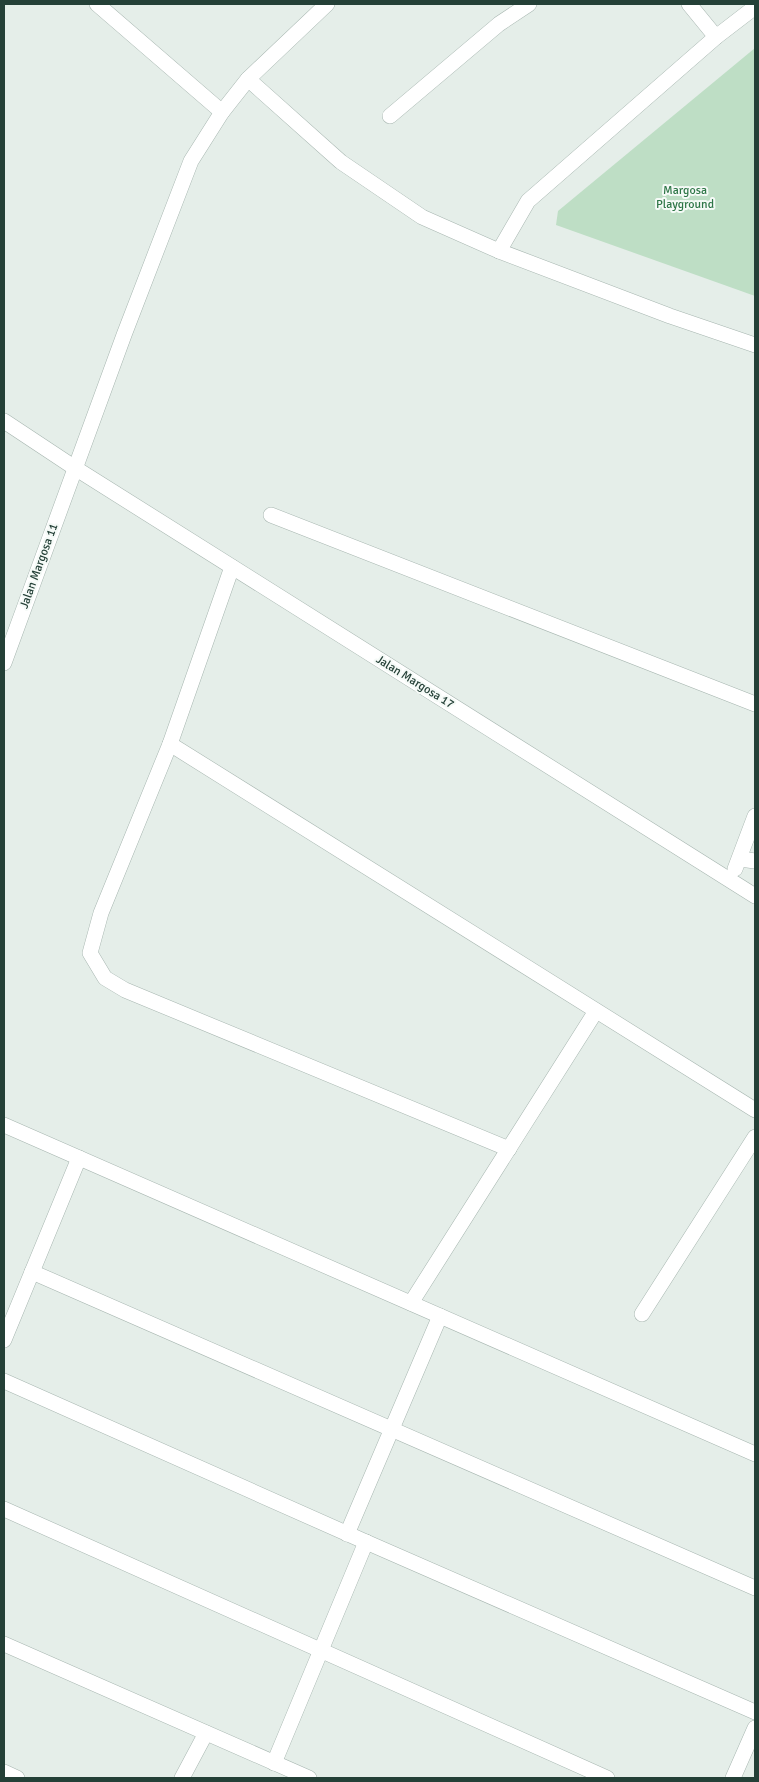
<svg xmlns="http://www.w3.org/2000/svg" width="759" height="1782" font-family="Signika,sans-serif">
<rect width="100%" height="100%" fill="#e5eee9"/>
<polygon fill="#bedec5" points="755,48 755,296 556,225 558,211"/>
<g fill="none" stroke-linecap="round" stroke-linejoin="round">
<g stroke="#a7b6b0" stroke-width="16">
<g id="minor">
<polyline points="97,4 222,112"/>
<polyline points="689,4 716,37"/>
<polyline points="248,79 341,162 422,217 499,251 670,316 755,345"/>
<polyline points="390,116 499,24 529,4"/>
<polyline points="499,251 528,201 716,37 755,7"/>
<polyline points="4,421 75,468 755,896"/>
<polyline points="271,515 755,704"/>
<polyline points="232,567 170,744 101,913 90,953 105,978 125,990 509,1149"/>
<polyline points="4,663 124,335 191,161 222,112 248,79 327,4"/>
<polyline points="170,744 755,1110"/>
<polyline points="740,859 755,861"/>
<polyline points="735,869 755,816"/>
<polyline points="4,1125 755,1454"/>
<polyline points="32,1272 755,1588"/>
<polyline points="411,1303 596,1011"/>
<polyline points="642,1314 755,1137"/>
<polyline points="4,1340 79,1158"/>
<polyline points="4,1381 366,1542 755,1712"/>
<polyline points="4,1509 607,1778"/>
<polyline points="347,1534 440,1316"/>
<polyline points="4,1644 309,1778"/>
<polyline points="274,1763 366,1542"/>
<polyline points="4,1772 17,1778"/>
<polyline points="182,1778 206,1733"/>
<polyline points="733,1778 755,1728"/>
</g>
</g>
<use href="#minor" stroke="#fff" stroke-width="15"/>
</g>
<g text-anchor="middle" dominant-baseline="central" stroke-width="4" stroke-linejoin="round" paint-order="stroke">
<g font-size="12" fill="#2e7647" stroke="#f5faf7">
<text x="685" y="190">Margosa<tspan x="685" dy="14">Playground</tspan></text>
</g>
<g font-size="12" fill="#244037" stroke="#f5faf7">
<text transform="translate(39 566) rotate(-70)">Jalan Margosa 11</text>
<text transform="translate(415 682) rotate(32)">Jalan Margosa 17</text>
</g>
</g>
<rect width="759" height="1782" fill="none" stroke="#244037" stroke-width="10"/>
</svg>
